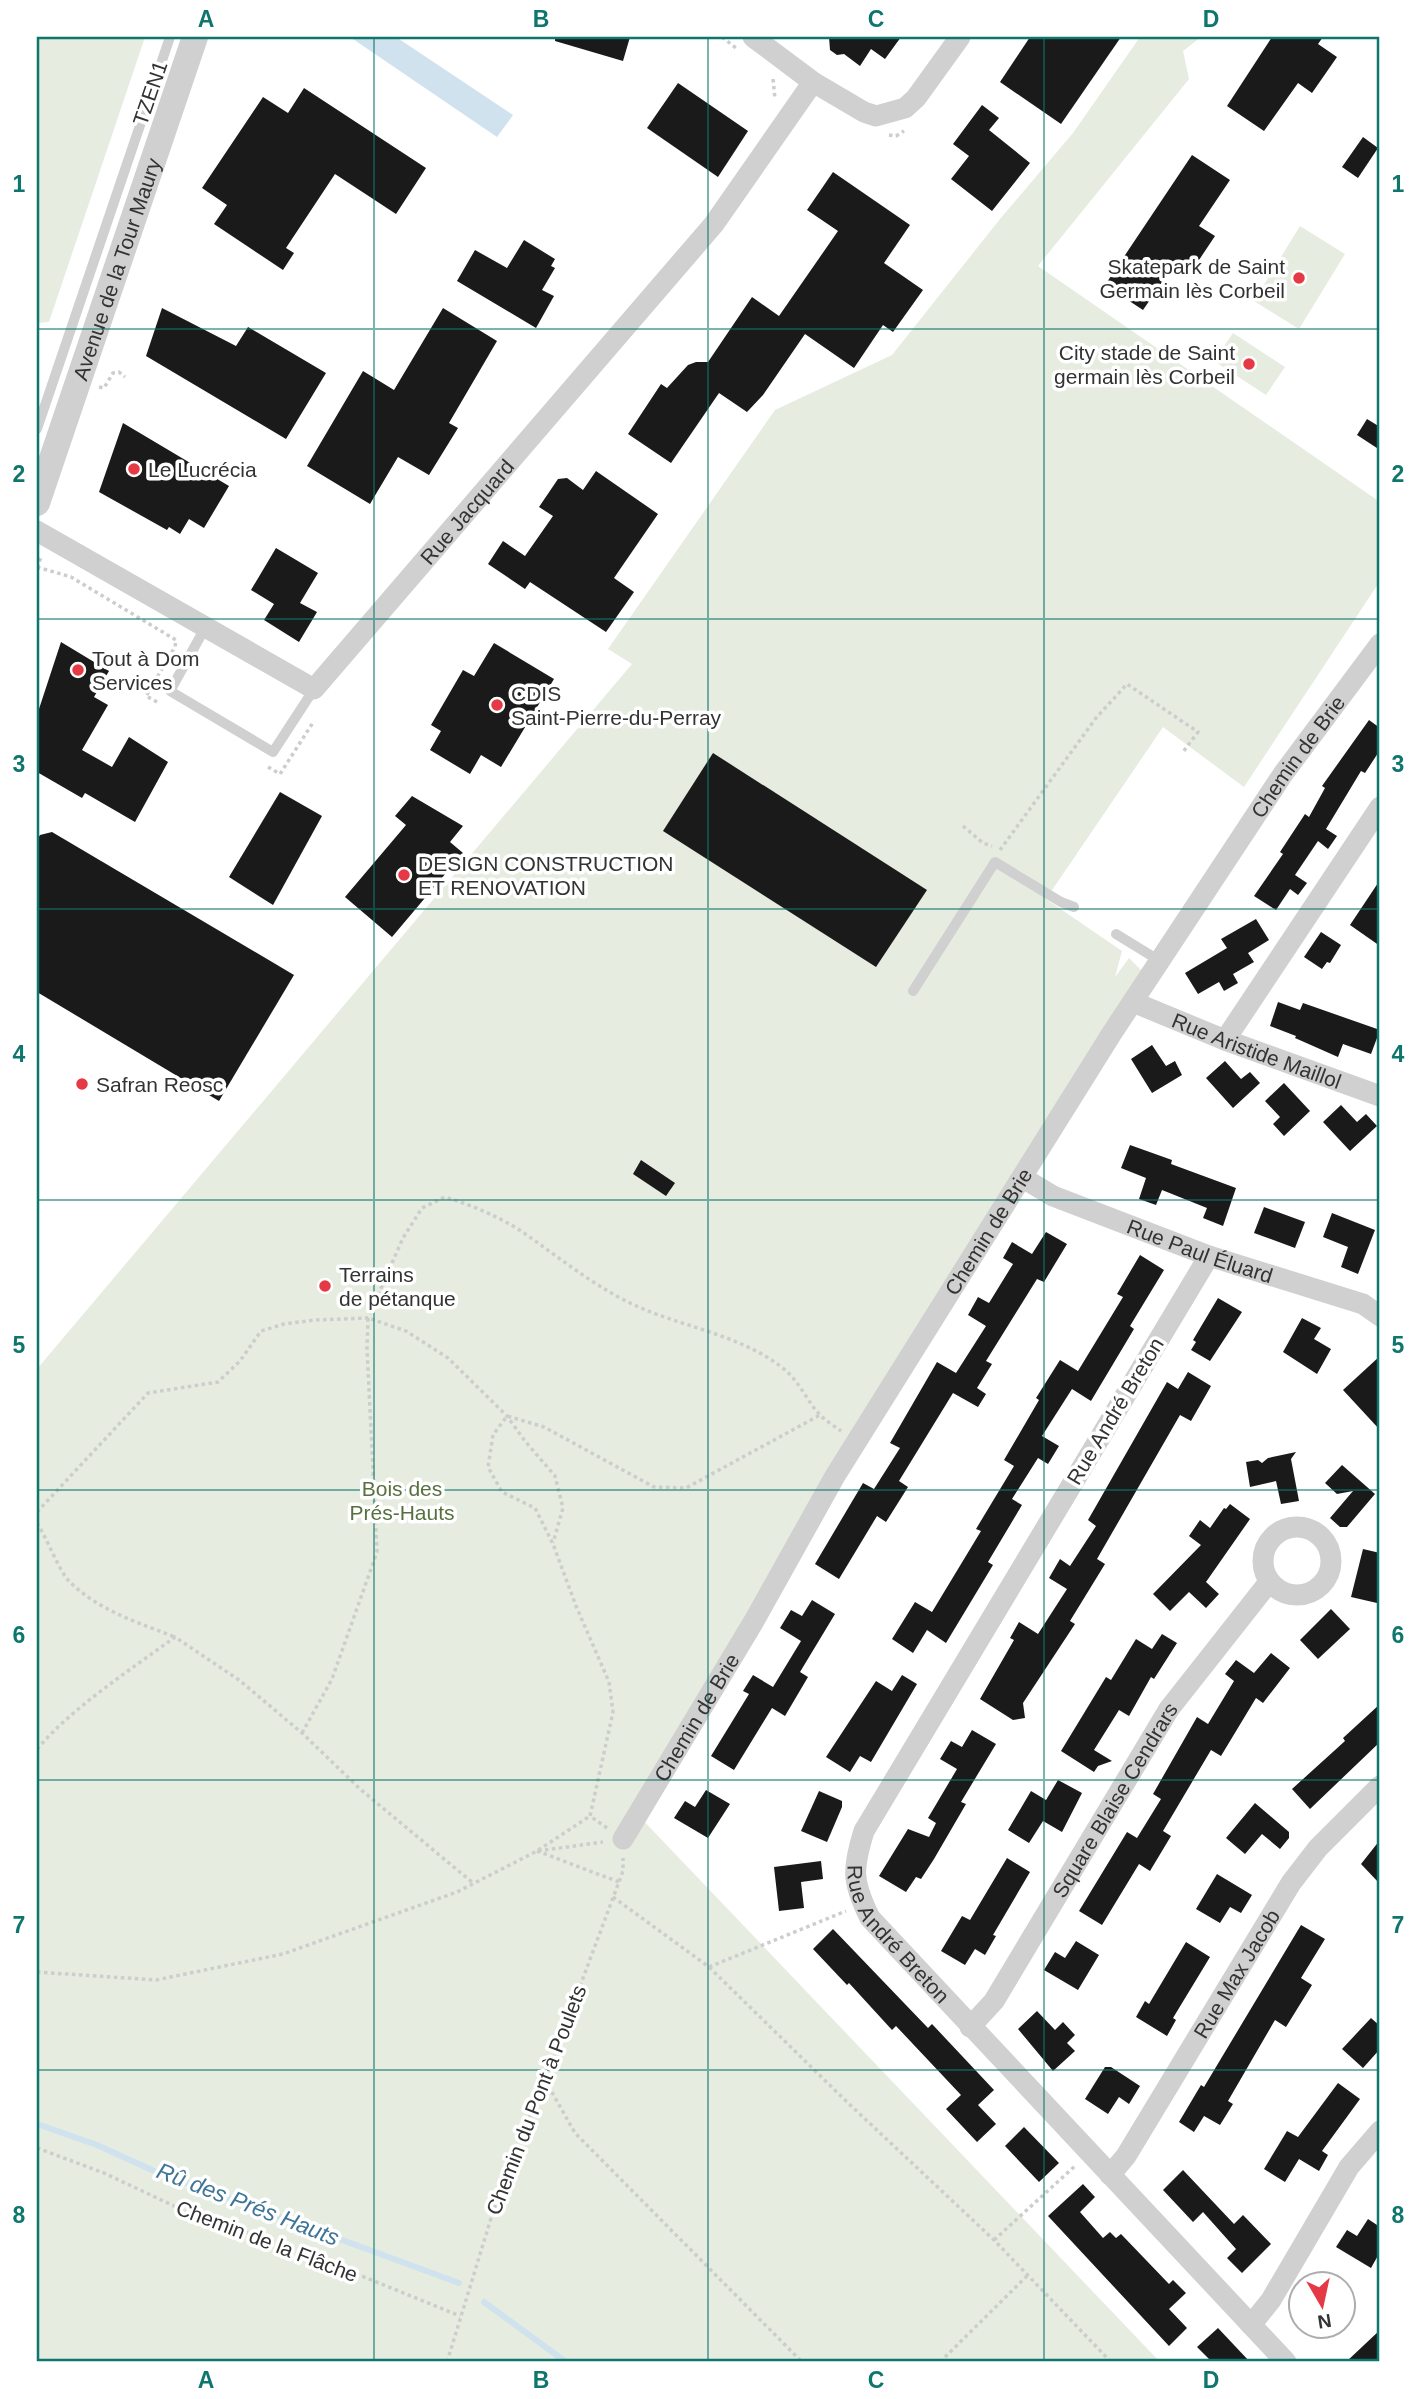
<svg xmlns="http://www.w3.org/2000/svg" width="1417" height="2399" font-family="Helvetica,sans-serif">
<rect width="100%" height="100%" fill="#fff"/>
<g fill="#e6ecdf">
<polygon points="37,37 145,37 49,322 37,323"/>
<polygon points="1140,37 1201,37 1183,51 1189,79 1038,266 1380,502 1380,581 1244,787 1163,727 1046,899 1122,951 1115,977 1129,958 1144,973 637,1814 1160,2362 37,2362 37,1369 632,664 608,649 775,410 892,355 1000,219 1073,133"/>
<polygon points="1300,226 1345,254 1299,329 1254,301"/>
<polygon points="1233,333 1285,367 1266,395 1214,361"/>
</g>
<polygon fill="#cfe2ee" points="350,37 396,37 513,115 497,137"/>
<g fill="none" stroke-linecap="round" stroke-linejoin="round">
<g stroke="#cfe2ee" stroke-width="6">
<polyline points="37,2124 97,2145 152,2170 459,2283"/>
<polyline points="484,2302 566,2362"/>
</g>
</g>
<g fill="#1a1a1a">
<polygon points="555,37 630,37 623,61 555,41"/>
<polygon points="829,37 901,37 885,59 871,49 860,66 844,54 837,55 830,50"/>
<polygon points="1030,37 1121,37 1061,124 1000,82"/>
<polygon points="1272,37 1323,37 1318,44 1337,57 1312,93 1298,83 1264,131 1227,106"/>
<polygon points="678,83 748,131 718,177 647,128"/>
<polygon points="304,88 426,168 396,214 335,174 286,248 294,253 283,270 214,224 227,205 202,188 263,97 288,113"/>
<polygon points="982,105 999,118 989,130 1030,163 992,211 951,179 969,156 953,144"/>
<polygon points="1363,137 1378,148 1358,178 1342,167"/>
<polygon points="1192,155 1230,180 1199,226 1215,236 1191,272 1176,262 1143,310 1105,285"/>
<polygon points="833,172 910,225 884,263 923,290 893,332 883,325 854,368 805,334 763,395 747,412 719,393 671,463 628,434 661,384 667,388 688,365 696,362 708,362 752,297 779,316 838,231 807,210"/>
<polygon points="524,240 555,259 551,266 555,268 542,290 554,296 536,328 457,281 475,250 507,268"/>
<polygon points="162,308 236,346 248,327 326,373 286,439 146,356"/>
<polygon points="443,308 497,341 449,423 458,428 429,475 398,457 370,504 307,466 363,371 394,390"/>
<polygon points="1367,419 1380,427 1380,450 1357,435"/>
<polygon points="123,423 229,486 204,528 189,519 180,534 169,527 167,530 99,492"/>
<polygon points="596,471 658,514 614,578 634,592 606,632 530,582 525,589 488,564 503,541 525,556 553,516 539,507 558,479 567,478 583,490"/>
<polygon points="276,548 318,573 300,603 317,612 299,642 264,620 274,604 251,590"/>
<polygon points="61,642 109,671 94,697 108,705 82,750 112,767 129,737 168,762 135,822 85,793 82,798 37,772 37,715"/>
<polygon points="494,643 554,679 501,767 481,755 470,774 430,750 441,731 431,725 463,670 474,676"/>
<polygon points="1369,720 1380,728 1380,750 1365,773 1361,771 1326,829 1337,836 1328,849 1318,841 1295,875 1307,883 1298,895 1290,889 1276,910 1254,896 1283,854 1280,852 1305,814 1309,817 1325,788 1322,786"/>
<polygon points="713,753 927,890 876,967 663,831"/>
<polygon points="280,792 322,816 273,905 229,877"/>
<polygon points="412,796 463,826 450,842 463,853 392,937 345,897 406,825 395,816"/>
<polygon points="52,832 294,975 219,1101 37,992 37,840 40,835"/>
<polygon points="1380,880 1380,946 1350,925"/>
<polygon points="1256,919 1269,940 1248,953 1254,962 1233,974 1238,983 1224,991 1219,982 1198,994 1185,973 1227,948 1221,939"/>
<polygon points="1321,932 1341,945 1330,963 1327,962 1322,969 1304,957"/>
<polygon points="1278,1002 1300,1010 1303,1003 1380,1030 1371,1054 1343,1044 1338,1057 1295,1038 1296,1036 1270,1026"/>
<polygon points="1152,1045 1166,1066 1175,1061 1182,1075 1152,1093 1131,1059"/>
<polygon points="1225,1061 1241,1079 1250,1072 1260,1083 1233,1108 1206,1078"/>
<polygon points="1284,1083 1310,1111 1284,1136 1273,1124 1280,1117 1265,1101"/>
<polygon points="1341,1105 1357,1122 1366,1114 1377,1126 1350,1151 1323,1122"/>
<polygon points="1130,1145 1172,1160 1171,1164 1236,1188 1223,1226 1203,1218 1207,1208 1162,1190 1156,1205 1139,1199 1146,1178 1121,1168"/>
<polygon points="641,1160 675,1183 666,1196 633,1174"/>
<polygon points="1264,1207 1305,1222 1295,1248 1254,1233"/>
<polygon points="1332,1213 1375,1230 1358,1274 1341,1267 1348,1247 1323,1237"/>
<polygon points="1046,1232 1067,1244 1044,1282 1037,1279 986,1361 992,1364 977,1388 986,1394 978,1407 953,1393 899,1481 908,1487 886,1522 877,1516 839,1579 815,1564 863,1483 874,1489 900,1448 890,1443 937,1362 956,1373 986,1326 968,1315 978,1297 989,1303 1013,1264 1003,1258 1012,1242 1032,1254"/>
<polygon points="1140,1255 1164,1270 1130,1326 1134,1329 1091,1401 1072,1389 1042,1436 1059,1446 1048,1464 1038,1458 1012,1499 1022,1505 988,1562 993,1565 946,1643 927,1630 913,1653 892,1639 915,1602 932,1612 981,1531 976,1529 1014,1466 1004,1460 1039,1400 1036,1398 1060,1360 1078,1371 1123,1297 1117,1294"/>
<polygon points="1218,1298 1242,1312 1210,1361 1191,1350 1196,1342 1193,1340"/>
<polygon points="1302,1318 1321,1328 1314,1339 1331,1349 1317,1374 1283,1352"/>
<polygon points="1380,1356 1380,1430 1343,1390"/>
<polygon points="1188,1372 1211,1386 1191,1421 1180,1415 1097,1559 1105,1564 1070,1621 1075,1624 1023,1703 1025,1718 1013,1720 980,1699 1014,1640 1010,1638 1019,1622 1038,1634 1067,1589 1049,1578 1060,1559 1070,1566 1096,1526 1088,1520 1167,1382 1178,1389"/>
<polygon points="1296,1452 1291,1459 1299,1501 1281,1504 1276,1481 1250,1487 1246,1462 1258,1460 1262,1463 1268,1458"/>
<polygon points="1342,1465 1375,1494 1347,1527 1340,1527 1330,1518 1353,1491 1337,1494 1325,1483"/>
<polygon points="1230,1504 1250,1519 1206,1582 1219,1594 1206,1608 1189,1592 1170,1611 1153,1594 1201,1545 1189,1536 1200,1520 1210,1528 1224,1508 1226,1509"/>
<polygon points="1363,1549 1380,1553 1380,1592 1377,1603 1351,1597"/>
<polygon points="812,1600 835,1614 800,1672 808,1677 785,1716 772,1708 734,1770 711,1756 749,1694 743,1691 753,1675 773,1687 801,1641 780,1628 791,1610 802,1616"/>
<polygon points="1331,1609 1350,1629 1318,1659 1300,1640"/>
<polygon points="1162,1634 1177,1643 1154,1679 1151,1677 1129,1716 1119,1710 1094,1750 1112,1761 1098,1766 1094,1772 1061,1751 1106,1677 1111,1680 1136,1639 1152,1649"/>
<polygon points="1271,1653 1290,1668 1263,1703 1256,1698 1221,1756 1211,1750 1163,1831 1171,1836 1150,1871 1139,1864 1102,1925 1079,1911 1127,1832 1137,1838 1161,1799 1153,1794 1197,1717 1208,1724 1234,1681 1225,1674 1236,1660 1254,1673"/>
<polygon points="902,1675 917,1684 871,1762 860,1756 850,1772 826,1757 876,1681 892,1691"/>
<polygon points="1380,1704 1380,1742 1310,1809 1292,1789 1345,1741 1343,1738"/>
<polygon points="972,1730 996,1744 961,1802 966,1804 934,1859 921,1879 916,1877 906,1892 879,1876 908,1829 929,1837 936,1823 928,1818 957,1769 940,1759 951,1741 962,1747"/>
<polygon points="1058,1780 1082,1793 1062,1832 1043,1821 1029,1843 1008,1830 1031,1791 1046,1800"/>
<polygon points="706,1790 730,1804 708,1838 674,1818 685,1801 695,1807"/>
<polygon points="819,1791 842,1801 842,1807 827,1842 801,1831"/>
<polygon points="1255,1803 1289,1832 1289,1838 1280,1849 1262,1834 1245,1854 1226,1838"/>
<polygon points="1380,1840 1380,1884 1361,1864"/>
<polygon points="1007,1858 1030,1872 993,1935 996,1936 985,1955 975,1949 965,1965 941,1951 962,1916 970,1920"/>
<polygon points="821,1861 823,1879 801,1882 804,1908 779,1911 774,1867"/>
<polygon points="1217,1874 1252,1895 1241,1913 1230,1907 1220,1923 1196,1909"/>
<polygon points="1301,1925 1325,1939 1301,1978 1312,1985 1286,2027 1275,2020 1228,2101 1233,2104 1220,2125 1204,2116 1194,2132 1179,2122 1201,2085 1204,2087"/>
<polygon points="833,1929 928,2028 932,2024 994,2090 978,2105 996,2124 977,2142 946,2109 961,2095 896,2026 892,2030 849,1983 847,1985 813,1949"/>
<polygon points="1076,1941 1099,1955 1078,1990 1044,1970 1055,1952 1065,1958"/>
<polygon points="1186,1942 1210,1957 1173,2018 1176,2020 1167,2036 1136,2017 1145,2001 1149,2004"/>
<polygon points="1037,2011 1055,2030 1063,2022 1075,2035 1067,2043 1075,2051 1053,2071 1018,2029"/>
<polygon points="1371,2018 1380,2026 1380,2049 1363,2068 1342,2049"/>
<polygon points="1105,2067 1111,2067 1140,2086 1129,2104 1119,2097 1108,2114 1085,2099"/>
<polygon points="1338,2083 1360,2099 1322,2151 1328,2155 1319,2171 1299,2159 1285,2182 1264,2169 1287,2131 1298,2137"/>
<polygon points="1024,2127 1059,2163 1039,2182 1005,2146"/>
<polygon points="1183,2170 1234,2224 1243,2215 1271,2244 1242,2273 1227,2258 1236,2249 1203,2212 1193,2222 1163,2190"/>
<polygon points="1083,2184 1095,2197 1080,2212 1103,2238 1110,2232 1116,2238 1121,2234 1169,2284 1173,2280 1186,2293 1169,2309 1187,2328 1169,2346 1048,2216"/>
<polygon points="1368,2219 1380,2227 1380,2252 1371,2268 1336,2247 1347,2230 1357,2236"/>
<polygon points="1218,2328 1250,2362 1212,2362 1197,2347"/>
<polygon points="1380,2330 1380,2362 1346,2362"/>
</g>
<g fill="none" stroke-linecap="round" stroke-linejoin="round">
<g stroke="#cdcdcd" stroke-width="3.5" stroke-dasharray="3.5 3.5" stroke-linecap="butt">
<polyline points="722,37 736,48"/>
<polyline points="773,79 775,99"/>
<polyline points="889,135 896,136 904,131"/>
<polyline points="99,387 104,388 113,373 119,372 125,377"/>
<polyline points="37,567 71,577 176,640 175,647 146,696 159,703"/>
<polyline points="37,568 41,557"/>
<polyline points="268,767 280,774 314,721"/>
<polyline points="963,826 983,843 992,846"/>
<polyline points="1000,850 1096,718 1127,684 1198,732 1183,752"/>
<path d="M 37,1512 L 148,1393 L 218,1382 L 240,1361 L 261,1331 L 284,1324 L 315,1320 L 368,1318 L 403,1238 L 422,1208 L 445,1197 C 471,1205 495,1215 518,1229 C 555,1254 588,1282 628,1302 C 678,1327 739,1333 784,1369 C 799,1381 807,1401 820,1415 C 826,1421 834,1426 841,1431"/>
<path d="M 37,1523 C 47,1538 59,1571 69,1581 C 97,1610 139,1623 175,1637"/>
<polyline points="302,1733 332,1679 377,1552 367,1349 368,1318 406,1331 448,1358 507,1416 525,1441 555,1476 563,1508 553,1543"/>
<path d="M 37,1749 C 74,1706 129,1671 175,1637 L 239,1680 L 302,1733 L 360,1789 L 473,1883"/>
<polyline points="607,1828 590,1816 613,1712 609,1682 576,1606 553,1544 535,1508 502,1492 488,1467 493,1435 507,1416 544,1427 654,1487 686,1488 820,1415"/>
<polyline points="537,1851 619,1882"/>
<polyline points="538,1851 603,1842"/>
<polyline points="613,1897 709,1967 847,2102 994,2240 1111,2362"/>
<polyline points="709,1967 846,1911"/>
<polyline points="37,1972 156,1980 283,1954 457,1892 537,1851 590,1816"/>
<polyline points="545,2080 575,2133 802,2362"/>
<polyline points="37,2148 104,2173 191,2214 293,2248 460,2316"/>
<polyline points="994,2240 1075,2166"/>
<polyline points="447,2362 504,2176 545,2080 623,1871 623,1858"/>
<polyline points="940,2362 1029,2274"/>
</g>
<g stroke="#d0d0d0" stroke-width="10">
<polyline points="37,429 170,37"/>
<polyline points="205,628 170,691 273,752 314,689"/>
<polyline points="1116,934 1160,961"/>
<polyline points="913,991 995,862 1061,902 1074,907"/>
</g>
<g stroke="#d0d0d0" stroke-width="21">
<polyline points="753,37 813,82 864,112 876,116 905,108 916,98 960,37"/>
<path id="s1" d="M 37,531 L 314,689 L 714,224 L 813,82"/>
<path id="s2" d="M 1133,1002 L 1225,1040 L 1380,1096"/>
<polyline points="1225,1040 1380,807"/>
<path id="s3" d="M 1023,1178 L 1053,1196 L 1209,1256 L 1363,1304 L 1380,1316"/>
<path id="s4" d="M 1209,1256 L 864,1831 C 852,1869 852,1882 870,1918 L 1286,2362"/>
<circle cx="1297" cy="1561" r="34"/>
<path id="s5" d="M 623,1839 L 754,1621 L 835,1476 L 1112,1033 L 1283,774 L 1380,644"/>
<path id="s6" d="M 970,2027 L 994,2001 L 1169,1709 L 1269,1582"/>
<path id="s7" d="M 1110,2175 L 1126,2156 L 1291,1883 L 1318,1848 L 1380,1786"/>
<polyline points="1251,2325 1271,2300 1349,2167 1380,2131"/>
</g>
<path stroke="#d0d0d0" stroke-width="26" id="s8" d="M 37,503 L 195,37"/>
</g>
<path fill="none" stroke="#0f766e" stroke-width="2" stroke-opacity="0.55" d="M 374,37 L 374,2362M 708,37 L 708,2362M 1044,37 L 1044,2362M 37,329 L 1380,329M 37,619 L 1380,619M 37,909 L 1380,909M 37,1200 L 1380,1200M 37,1490 L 1380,1490M 37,1780 L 1380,1780M 37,2070 L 1380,2070"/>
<g fill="#e63946" stroke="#fff" stroke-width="2.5">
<circle cx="1299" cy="278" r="7"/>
<circle cx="1249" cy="364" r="7"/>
<circle cx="134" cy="469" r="7"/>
<circle cx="78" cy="670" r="7"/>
<circle cx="497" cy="705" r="7"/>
<circle cx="404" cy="875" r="7"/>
<circle cx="82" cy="1084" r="7"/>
<circle cx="325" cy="1286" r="7"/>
</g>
<g text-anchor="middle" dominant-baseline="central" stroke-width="7" stroke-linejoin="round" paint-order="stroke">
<g font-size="21" fill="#333" stroke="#fff">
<text transform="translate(150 93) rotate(-71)">TZEN1</text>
<text stroke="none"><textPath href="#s8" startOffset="247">Avenue de la Tour Maury</textPath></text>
<text stroke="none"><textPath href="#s1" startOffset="553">Rue Jacquard</textPath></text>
<text stroke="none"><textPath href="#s5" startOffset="1276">Chemin de Brie</textPath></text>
<text stroke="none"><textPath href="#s2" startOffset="133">Rue Aristide Maillol</textPath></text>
<text stroke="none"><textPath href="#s5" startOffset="709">Chemin de Brie</textPath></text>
<text stroke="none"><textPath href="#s3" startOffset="192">Rue Paul Éluard</textPath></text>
<text transform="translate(1115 1411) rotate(-59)">Rue André Breton</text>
<text stroke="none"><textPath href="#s5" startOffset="142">Chemin de Brie</textPath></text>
<text stroke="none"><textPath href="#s6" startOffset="270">Square Blaise Cendrars</textPath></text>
<text stroke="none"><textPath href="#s4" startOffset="789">Rue André Breton</textPath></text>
<text stroke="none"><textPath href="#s7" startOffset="238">Rue Max Jacob</textPath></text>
<text transform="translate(536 2100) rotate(-69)">Chemin du Pont à Poulets</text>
<text transform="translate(267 2241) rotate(21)">Chemin de la Flâche</text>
</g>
<g font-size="21" fill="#333" stroke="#fff" text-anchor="start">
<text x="1285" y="266" text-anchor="end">Skatepark de Saint<tspan x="1285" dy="24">Germain lès Corbeil</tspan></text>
<text x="1235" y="352" text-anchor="end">City stade de Saint<tspan x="1235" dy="24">germain lès Corbeil</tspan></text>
<text x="148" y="469">Le Lucrécia</text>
<text x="92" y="658">Tout à Dom<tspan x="92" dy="24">Services</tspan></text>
<text x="511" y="693">CDIS<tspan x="511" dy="24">Saint-Pierre-du-Perray</tspan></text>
<text x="418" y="863">DESIGN CONSTRUCTION<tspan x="418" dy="24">ET RENOVATION</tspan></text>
<text x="96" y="1084">Safran Reosc</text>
<text x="339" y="1274">Terrains<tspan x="339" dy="24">de pétanque</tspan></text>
</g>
<g font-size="21" fill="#56703f" stroke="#fff">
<text x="402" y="1488">Bois des<tspan x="402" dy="24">Prés-Hauts</tspan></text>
</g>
<g font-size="23" font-style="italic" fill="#3f7597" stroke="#fff">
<text transform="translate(248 2204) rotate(21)">Rû des Prés Hauts</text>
</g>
</g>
<rect width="1417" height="2399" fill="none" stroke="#ffffff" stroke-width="77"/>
<g transform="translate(1322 2305) rotate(171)"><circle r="33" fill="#ffffff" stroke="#adadad" stroke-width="2"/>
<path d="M0-5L12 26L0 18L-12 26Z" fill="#e63946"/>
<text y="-10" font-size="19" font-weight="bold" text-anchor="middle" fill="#333333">N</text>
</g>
<rect x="38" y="38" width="1340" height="2322" fill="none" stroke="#0f766e" stroke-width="2.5"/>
<g font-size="23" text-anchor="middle" font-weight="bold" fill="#0f766e">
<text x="206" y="27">A</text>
<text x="541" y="27">B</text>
<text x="876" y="27">C</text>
<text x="1211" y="27">D</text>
<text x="19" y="192">1</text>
<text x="1398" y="192">1</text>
<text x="19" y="482">2</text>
<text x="1398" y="482">2</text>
<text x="19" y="772">3</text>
<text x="1398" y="772">3</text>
<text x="19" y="1062">4</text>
<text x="1398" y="1062">4</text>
<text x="19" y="1353">5</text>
<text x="1398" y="1353">5</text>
<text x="19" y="1643">6</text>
<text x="1398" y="1643">6</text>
<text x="19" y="1933">7</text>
<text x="1398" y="1933">7</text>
<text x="19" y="2223">8</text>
<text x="1398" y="2223">8</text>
<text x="206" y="2388">A</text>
<text x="541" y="2388">B</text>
<text x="876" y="2388">C</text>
<text x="1211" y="2388">D</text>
</g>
</svg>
